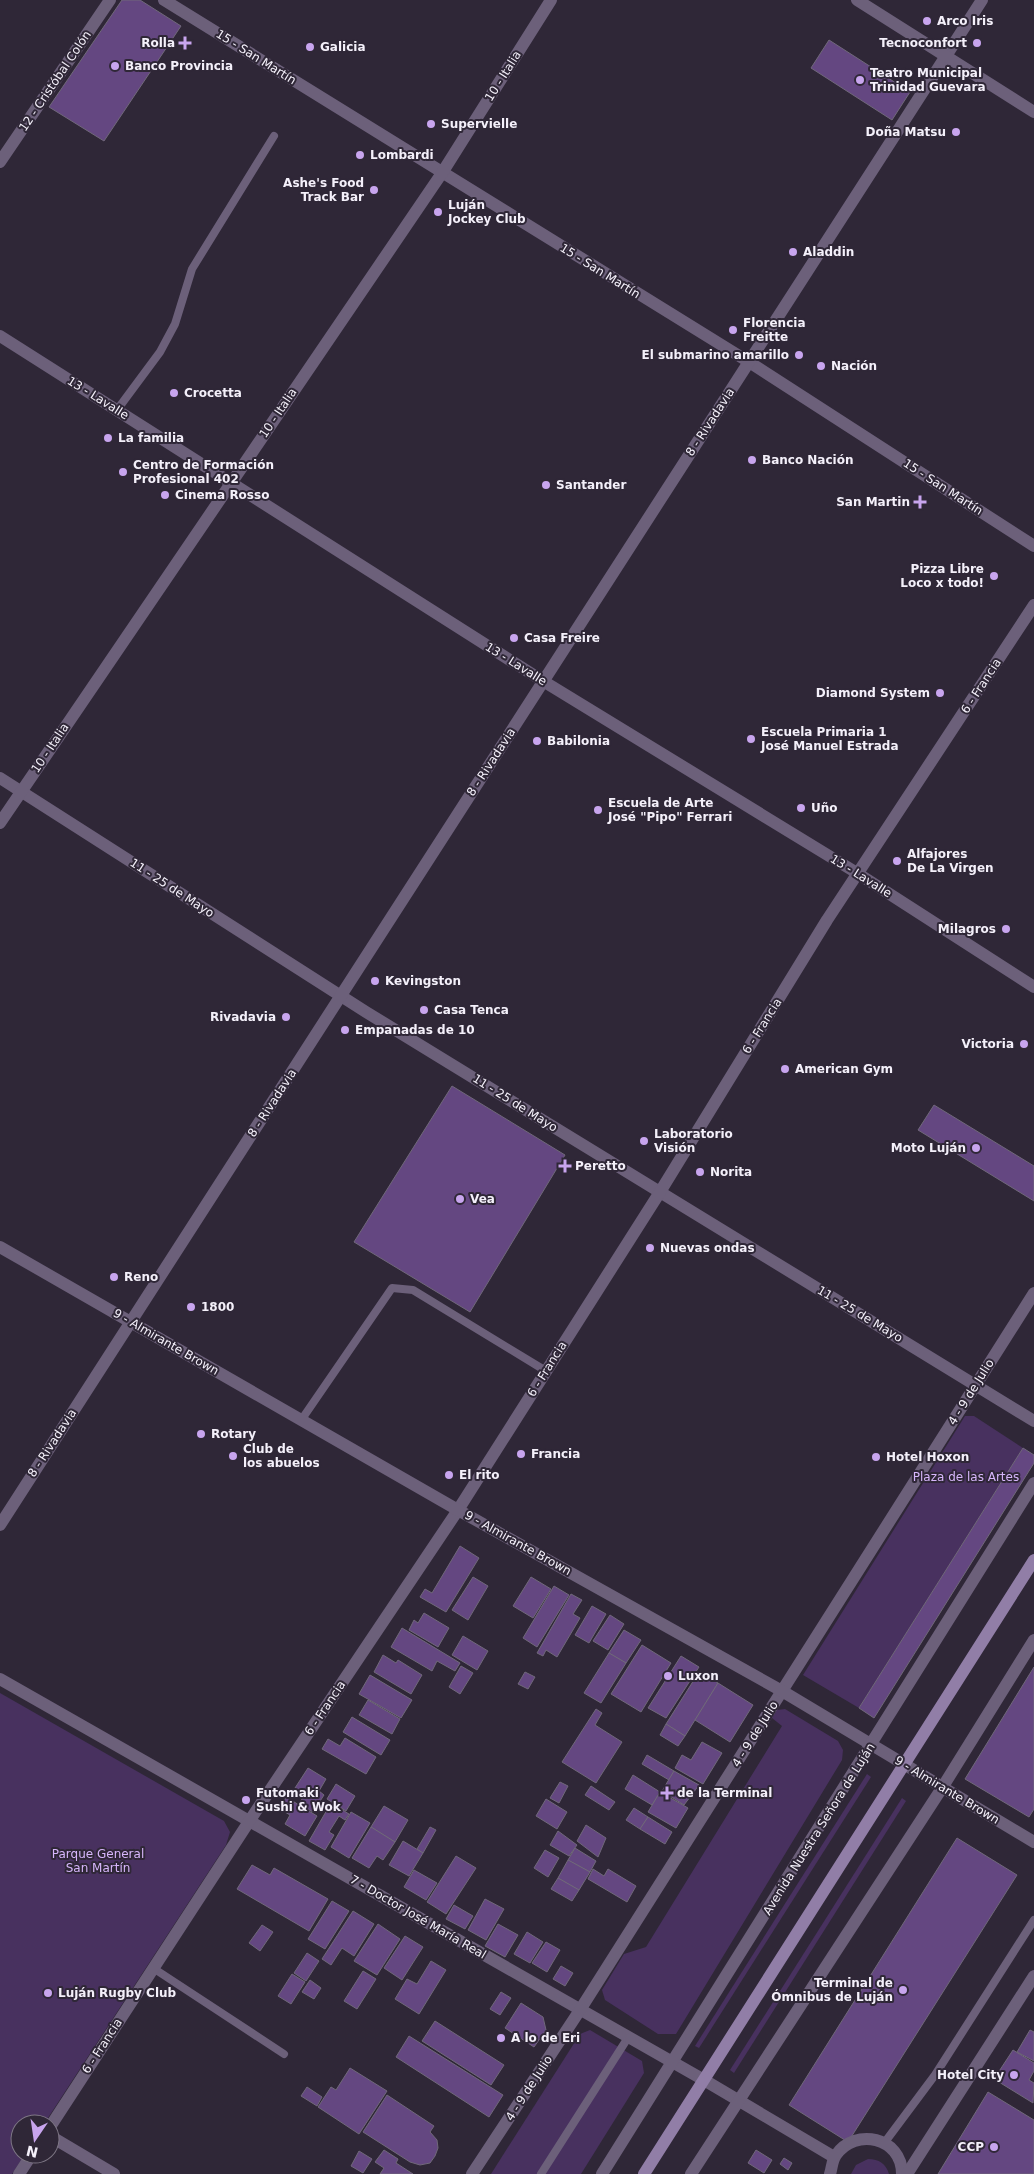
<svg xmlns="http://www.w3.org/2000/svg" width="1034" height="2174" font-family="'DejaVu Sans',sans-serif">
<rect width="100%" height="100%" fill="#2f2737"/>
<g fill="#48315f">
<polygon points="965,1416 974,1416 1023,1448 859,1708 803,1675"/>
<polygon points="0,1693 224,1821 230,1832 226,1845 44,2124 20,2124 20,2154 25,2154 12,2174 0,2174"/>
<polygon points="785,1709 838,1741 843,1750 842,1760 676,2034 658,2034 605,2000 602,1990 624,1954 646,1947 782,1726 772,1718 777,1710"/>
<polygon points="867,1774 871,1777 699,2048 695,2046"/>
<polygon points="902,1798 906,1801 734,2073 730,2070"/>
<polygon points="590,2030 642,2061 644,2073 581,2174 491,2174 580,2034"/>
<path d="M 868,2159 C 879,2159 886,2164 889,2174 L 851,2174 L 856,2165 Z"/>
</g>
<g fill="#644781" stroke="#70687a">
<polygon points="122,0 140,0 181,26 104,141 49,107"/>
<polygon points="829,40 910,92 892,120 811,68"/>
<polygon points="452,1086 565,1155 470,1312 354,1242"/>
<polygon points="934,1105 1034,1166 1034,1201 918,1130"/>
<polygon points="1023,1448 1034,1455 1034,1463 874,1718 859,1708"/>
<polygon points="460,1546 479,1558 446,1612 420,1597 425,1589 432,1593"/>
<polygon points="473,1577 488,1586 468,1620 452,1610"/>
<polygon points="531,1577 551,1589 533,1618 513,1606"/>
<polygon points="554,1586 569,1595 537,1647 523,1638"/>
<polygon points="571,1594 582,1600 573,1614 580,1618 557,1657 546,1650 543,1656 537,1653"/>
<polygon points="592,1606 606,1614 589,1643 575,1635"/>
<polygon points="424,1613 449,1628 438,1647 409,1630 414,1620 418,1623"/>
<polygon points="610,1615 624,1624 608,1650 593,1641"/>
<polygon points="402,1628 460,1663 455,1671 437,1661 432,1671 391,1647"/>
<polygon points="624,1630 641,1640 626,1663 609,1653"/>
<polygon points="463,1636 488,1651 477,1670 452,1655"/>
<polygon points="642,1645 671,1663 641,1712 611,1694"/>
<polygon points="609,1653 626,1663 601,1703 584,1693"/>
<polygon points="383,1655 396,1663 398,1660 422,1675 411,1694 374,1672"/>
<polygon points="681,1656 699,1667 666,1718 648,1708"/>
<polygon points="461,1666 473,1673 460,1694 449,1687"/>
<polygon points="1034,1667 1034,1809 1029,1817 965,1779"/>
<polygon points="525,1672 535,1677 528,1689 518,1684"/>
<polygon points="699,1672 718,1683 685,1736 666,1724"/>
<polygon points="370,1675 412,1700 401,1718 359,1694"/>
<polygon points="718,1683 753,1705 730,1742 695,1720"/>
<polygon points="368,1700 400,1719 392,1734 359,1715"/>
<polygon points="596,1709 602,1713 595,1725 622,1742 596,1783 562,1762"/>
<polygon points="352,1717 390,1740 381,1755 343,1732"/>
<polygon points="666,1724 685,1736 678,1746 660,1735"/>
<polygon points="345,1738 376,1757 366,1774 322,1749 328,1739 340,1746"/>
<polygon points="702,1742 722,1753 703,1784 675,1768 682,1755 691,1760"/>
<polygon points="647,1755 674,1771 669,1780 642,1764"/>
<polygon points="308,1768 326,1779 319,1791 324,1795 313,1812 299,1804 305,1794 295,1788"/>
<polygon points="674,1771 699,1785 684,1805 662,1791"/>
<polygon points="633,1775 660,1792 652,1805 625,1789"/>
<polygon points="560,1782 568,1786 559,1803 550,1798"/>
<polygon points="336,1784 355,1796 346,1811 327,1799"/>
<polygon points="591,1786 615,1802 609,1810 585,1795"/>
<polygon points="660,1792 688,1808 676,1828 648,1812"/>
<polygon points="286,1797 317,1816 305,1836 285,1824 290,1815 280,1809"/>
<polygon points="546,1799 567,1812 557,1829 536,1816"/>
<polygon points="331,1803 349,1814 345,1820 339,1816 329,1832 334,1835 325,1850 309,1841"/>
<polygon points="384,1806 408,1820 395,1842 371,1827"/>
<polygon points="634,1808 648,1817 640,1829 626,1820"/>
<polygon points="351,1812 370,1823 349,1858 331,1847"/>
<polygon points="648,1817 672,1832 665,1844 640,1829"/>
<polygon points="586,1825 606,1838 598,1857 577,1841"/>
<polygon points="371,1827 395,1842 383,1860 377,1856 369,1868 352,1858"/>
<polygon points="430,1827 436,1830 423,1853 417,1849"/>
<polygon points="558,1831 577,1845 569,1856 550,1845"/>
<polygon points="957,1838 1017,1875 848,2142 789,2105"/>
<polygon points="403,1841 423,1853 409,1876 389,1865"/>
<polygon points="575,1848 596,1861 590,1872 568,1860"/>
<polygon points="545,1850 559,1858 548,1877 534,1868"/>
<polygon points="456,1856 476,1868 446,1914 427,1902"/>
<polygon points="568,1860 590,1872 579,1890 558,1878"/>
<polygon points="252,1865 270,1875 274,1868 328,1899 309,1931 237,1889"/>
<polygon points="593,1869 604,1876 608,1869 636,1886 627,1902 588,1879"/>
<polygon points="414,1870 437,1883 426,1900 404,1887"/>
<polygon points="558,1878 579,1890 572,1901 551,1889"/>
<polygon points="485,1899 504,1909 486,1940 468,1930"/>
<polygon points="332,1901 349,1911 325,1949 308,1939"/>
<polygon points="454,1905 473,1916 465,1929 446,1919"/>
<polygon points="353,1911 374,1924 354,1956 342,1948 331,1965 322,1959"/>
<polygon points="378,1924 400,1939 377,1975 354,1961"/>
<polygon points="498,1924 518,1935 505,1957 485,1946"/>
<polygon points="262,1925 273,1932 260,1951 249,1943"/>
<polygon points="527,1932 543,1942 530,1963 514,1954"/>
<polygon points="405,1936 423,1947 402,1980 384,1968"/>
<polygon points="546,1942 560,1950 547,1972 532,1963"/>
<polygon points="307,1953 319,1961 306,1981 294,1973"/>
<polygon points="431,1961 446,1970 419,2014 395,1999 407,1979 417,1984"/>
<polygon points="561,1966 573,1973 565,1986 553,1979"/>
<polygon points="363,1971 376,1979 357,2009 344,2001"/>
<polygon points="292,1974 305,1982 291,2004 278,1996"/>
<polygon points="310,1980 321,1988 314,1999 302,1992"/>
<polygon points="501,1992 511,1998 500,2015 490,2009"/>
<polygon points="521,2003 543,2017 546,2030 534,2047 505,2028"/>
<polygon points="435,2021 504,2065 491,2085 422,2041"/>
<polygon points="1030,2030 1034,2032 1034,2061 1017,2052"/>
<polygon points="409,2036 503,2095 489,2117 396,2057"/>
<polygon points="1013,2050 1034,2063 1034,2071 1029,2080 1034,2083 1033,2103 994,2079"/>
<polygon points="350,2068 387,2091 359,2134 318,2107 331,2087 336,2090"/>
<polygon points="307,2087 322,2097 317,2106 301,2096"/>
<polygon points="988,2092 1034,2120 1034,2174 938,2174"/>
<polygon points="387,2095 434,2126 430,2132 437,2140 438,2148 435,2156 430,2163 420,2165 410,2162 363,2132"/>
<polygon points="384,2150 398,2159 396,2163 413,2174 380,2174 384,2168 375,2162"/>
<polygon points="756,2150 772,2160 764,2173 748,2163"/>
<polygon points="359,2151 372,2159 363,2173 351,2166"/>
<polygon points="784,2158 792,2163 788,2170 780,2164"/>
</g>
<g fill="none" stroke-linecap="round" stroke-linejoin="round">
<g stroke="#6c607a" stroke-width="8">
<polyline points="117,410 160,352 175,324 192,269 274,136"/>
<polyline points="302,1419 392,1288 413,1290 546,1371"/>
<polyline points="153,1968 284,2054"/>
<polyline points="885,2142 935,2075 1034,1920"/>
<polyline points="541,2174 629,2036"/>
</g>
<g stroke="#6c607a" stroke-width="12">
<polyline points="164,0 749,362 1034,546"/>
<polyline points="0,162 110,0"/>
<polyline points="0,336 543,681 857,873 1034,987"/>
<polyline points="0,778 366,1012 1034,1421"/>
<polyline points="0,823 442,173 551,0"/>
<polyline points="0,1525 982,0"/>
<polyline points="0,1679 704,2080"/>
<polyline points="50,2127 250,1820 458,1510 660,1192 827,920 1034,605"/>
<polyline points="50,2136 114,2174"/>
<polyline points="19,2174 32,2154"/>
<polyline points="472,2174 580,2010 1034,1293"/>
</g>
<g stroke="#6c607a" stroke-width="12">
<polyline points="857,0 1034,112"/>
<polyline points="0,1247 458,1510 782,1691 1034,1842"/>
<polyline points="704,2080 834,2157"/>
<polyline points="602,2174 1034,1483"/>
<polyline points="691,2174 942,1788 1034,1640"/>
<path d="M 830,2174 C 832,2168 832,2160 836,2155 C 855,2127 902,2137 902,2174"/>
<polyline points="907,2174 1034,1976"/>
</g>
<polyline stroke="#917ea7" stroke-width="12" points="644,2174 1034,1560"/>
</g>
<g fill="#c8a5ee" stroke="#2f2737" stroke-width="2">
<circle cx="927" cy="21" r="5"/>
<path d="M182.5 35.5h5v5h5v5h-5v5h-5v-5h-5v-5h5z"/>
<circle cx="977" cy="43" r="5"/>
<circle cx="310" cy="47" r="5"/>
<circle cx="115" cy="66" r="5"/>
<circle cx="860" cy="80" r="5"/>
<circle cx="431" cy="124" r="5"/>
<circle cx="956" cy="132" r="5"/>
<circle cx="360" cy="155" r="5"/>
<circle cx="374" cy="190" r="5"/>
<circle cx="438" cy="212" r="5"/>
<circle cx="793" cy="252" r="5"/>
<circle cx="733" cy="330" r="5"/>
<circle cx="799" cy="355" r="5"/>
<circle cx="821" cy="366" r="5"/>
<circle cx="174" cy="393" r="5"/>
<circle cx="108" cy="438" r="5"/>
<circle cx="752" cy="460" r="5"/>
<circle cx="123" cy="472" r="5"/>
<circle cx="546" cy="485" r="5"/>
<circle cx="165" cy="495" r="5"/>
<path d="M917.5 494.5h5v5h5v5h-5v5h-5v-5h-5v-5h5z"/>
<circle cx="994" cy="576" r="5"/>
<circle cx="514" cy="638" r="5"/>
<circle cx="940" cy="693" r="5"/>
<circle cx="751" cy="739" r="5"/>
<circle cx="537" cy="741" r="5"/>
<circle cx="801" cy="808" r="5"/>
<circle cx="598" cy="810" r="5"/>
<circle cx="897" cy="861" r="5"/>
<circle cx="1006" cy="929" r="5"/>
<circle cx="375" cy="981" r="5"/>
<circle cx="424" cy="1010" r="5"/>
<circle cx="286" cy="1017" r="5"/>
<circle cx="345" cy="1030" r="5"/>
<circle cx="1024" cy="1044" r="5"/>
<circle cx="785" cy="1069" r="5"/>
<circle cx="644" cy="1141" r="5"/>
<circle cx="976" cy="1148" r="5"/>
<path d="M562.5 1158.5h5v5h5v5h-5v5h-5v-5h-5v-5h5z"/>
<circle cx="700" cy="1172" r="5"/>
<circle cx="460" cy="1199" r="5"/>
<circle cx="650" cy="1248" r="5"/>
<circle cx="114" cy="1277" r="5"/>
<circle cx="191" cy="1307" r="5"/>
<circle cx="201" cy="1434" r="5"/>
<circle cx="521" cy="1454" r="5"/>
<circle cx="233" cy="1456" r="5"/>
<circle cx="876" cy="1457" r="5"/>
<circle cx="449" cy="1475" r="5"/>
<circle cx="668" cy="1676" r="5"/>
<path d="M664.5 1785.5h5v5h5v5h-5v5h-5v-5h-5v-5h5z"/>
<circle cx="246" cy="1800" r="5"/>
<circle cx="903" cy="1990" r="5"/>
<circle cx="48" cy="1993" r="5"/>
<circle cx="501" cy="2038" r="5"/>
<circle cx="1014" cy="2075" r="5"/>
<circle cx="994" cy="2147" r="5"/>
</g>
<g text-anchor="middle" dominant-baseline="central" stroke-width="4" stroke-linejoin="round" paint-order="stroke">
<g font-size="12" font-weight="bold" fill="#f4f0fa" stroke="#2f2737" text-anchor="start">
<text x="937" y="21">Arco Iris</text>
<text x="175" y="43" text-anchor="end">Rolla</text>
<text x="967" y="43" text-anchor="end">Tecnoconfort</text>
<text x="320" y="47">Galicia</text>
<text x="125" y="66">Banco Provincia</text>
<text x="870" y="73">Teatro Municipal<tspan x="870" dy="14">Trinidad Guevara</tspan></text>
<text x="441" y="124">Supervielle</text>
<text x="946" y="132" text-anchor="end">Doña Matsu</text>
<text x="370" y="155">Lombardi</text>
<text x="364" y="183" text-anchor="end">Ashe's Food<tspan x="364" dy="14">Track Bar</tspan></text>
<text x="448" y="205">Luján<tspan x="448" dy="14">Jockey Club</tspan></text>
<text x="803" y="252">Aladdin</text>
<text x="743" y="323">Florencia<tspan x="743" dy="14">Freitte</tspan></text>
<text x="789" y="355" text-anchor="end">El submarino amarillo</text>
<text x="831" y="366">Nación</text>
<text x="184" y="393">Crocetta</text>
<text x="118" y="438">La familia</text>
<text x="762" y="460">Banco Nación</text>
<text x="133" y="465">Centro de Formación<tspan x="133" dy="14">Profesional 402</tspan></text>
<text x="556" y="485">Santander</text>
<text x="175" y="495">Cinema Rosso</text>
<text x="910" y="502" text-anchor="end">San Martin</text>
<text x="984" y="569" text-anchor="end">Pizza Libre<tspan x="984" dy="14">Loco x todo!</tspan></text>
<text x="524" y="638">Casa Freire</text>
<text x="930" y="693" text-anchor="end">Diamond System</text>
<text x="761" y="732">Escuela Primaria 1<tspan x="761" dy="14">José Manuel Estrada</tspan></text>
<text x="547" y="741">Babilonia</text>
<text x="608" y="803">Escuela de Arte<tspan x="608" dy="14">José "Pipo" Ferrari</tspan></text>
<text x="811" y="808">Uño</text>
<text x="907" y="854">Alfajores<tspan x="907" dy="14">De La Virgen</tspan></text>
<text x="996" y="929" text-anchor="end">Milagros</text>
<text x="385" y="981">Kevingston</text>
<text x="434" y="1010">Casa Tenca</text>
<text x="276" y="1017" text-anchor="end">Rivadavia</text>
<text x="355" y="1030">Empanadas de 10</text>
<text x="1014" y="1044" text-anchor="end">Victoria</text>
<text x="795" y="1069">American Gym</text>
<text x="654" y="1134">Laboratorio<tspan x="654" dy="14">Visión</tspan></text>
<text x="966" y="1148" text-anchor="end">Moto Luján</text>
<text x="575" y="1166">Peretto</text>
<text x="710" y="1172">Norita</text>
<text x="470" y="1199">Vea</text>
<text x="660" y="1248">Nuevas ondas</text>
<text x="124" y="1277">Reno</text>
<text x="201" y="1307">1800</text>
<text x="211" y="1434">Rotary</text>
<text x="243" y="1449">Club de<tspan x="243" dy="14">los abuelos</tspan></text>
<text x="531" y="1454">Francia</text>
<text x="886" y="1457">Hotel Hoxon</text>
<text x="459" y="1475">El rito</text>
<text x="678" y="1676">Luxon</text>
<text x="256" y="1793">Futomaki<tspan x="256" dy="14">Sushi &amp; Wok</tspan></text>
<text x="677" y="1793">de la Terminal</text>
<text x="893" y="1983" text-anchor="end">Terminal de<tspan x="893" dy="14">Ómnibus de Luján</tspan></text>
<text x="58" y="1993">Luján Rugby Club</text>
<text x="511" y="2038">A lo de Eri</text>
<text x="1004" y="2075" text-anchor="end">Hotel City</text>
<text x="984" y="2147" text-anchor="end">CCP</text>
</g>
<g font-size="12" fill="#f4f0fa" stroke="#2f2737">
<text transform="translate(256 57) rotate(32)">15 - San Martín</text>
<text transform="translate(503 76) rotate(-58)">10 - Italia</text>
<text transform="translate(55 81) rotate(-56)">12 - Cristóbal Colón</text>
<text transform="translate(600 271) rotate(32)">15 - San Martín</text>
<text transform="translate(98 398) rotate(32)">13 - Lavalle</text>
<text transform="translate(278 413) rotate(-56)">10 - Italia</text>
<text transform="translate(710 422) rotate(-57)">8 - Rivadavia</text>
<text transform="translate(943 487) rotate(33)">15 - San Martín</text>
<text transform="translate(516 664) rotate(32)">13 - Lavalle</text>
<text transform="translate(981 686) rotate(-57)">6 - Francia</text>
<text transform="translate(50 748) rotate(-56)">10 - Italia</text>
<text transform="translate(491 762) rotate(-57)">8 - Rivadavia</text>
<text transform="translate(861 876) rotate(32)">13 - Lavalle</text>
<text transform="translate(172 888) rotate(33)">11 - 25 de Mayo</text>
<text transform="translate(762 1026) rotate(-58)">6 - Francia</text>
<text transform="translate(272 1103) rotate(-57)">8 - Rivadavia</text>
<text transform="translate(515 1103) rotate(32)">11 - 25 de Mayo</text>
<text transform="translate(860 1314) rotate(31)">11 - 25 de Mayo</text>
<text transform="translate(166 1342) rotate(30)">9 - Almirante Brown</text>
<text transform="translate(547 1369) rotate(-58)">6 - Francia</text>
<text transform="translate(971 1392) rotate(-58)">4 - 9 de Julio</text>
<text transform="translate(52 1443) rotate(-57)">8 - Rivadavia</text>
<text transform="translate(518 1543) rotate(29)">9 - Almirante Brown</text>
<text transform="translate(325 1708) rotate(-56)">6 - Francia</text>
<text transform="translate(755 1734) rotate(-58)">4 - 9 de Julio</text>
<text transform="translate(947 1790) rotate(31)">9 - Almirante Brown</text>
<text transform="translate(819 1829) rotate(-58)">Avenida Nuestra Señora de Luján</text>
<text transform="translate(418 1917) rotate(30)">7 - Doctor José María Real</text>
<text transform="translate(102 2046) rotate(-57)">6 - Francia</text>
<text transform="translate(529 2088) rotate(-57)">4 - 9 de Julio</text>
</g>
<g font-size="12" fill="#d7b6fb" stroke="#2f2737">
<text x="966" y="1477">Plaza de las Artes</text>
<text x="98" y="1854">Parque General<tspan x="98" dy="14">San Martín</tspan></text>
</g>
</g>
<g transform="translate(35 2139) rotate(193)"><circle r="24" fill="#2f2737" stroke="#7e7785"/>
<path d="M0-4L9 19L0 12L-9 19Z" fill="#c8a5ee"/>
<text y="-8" font-size="14" font-weight="bold" text-anchor="middle" fill="#f4f0fa">N</text>
</g>
</svg>
